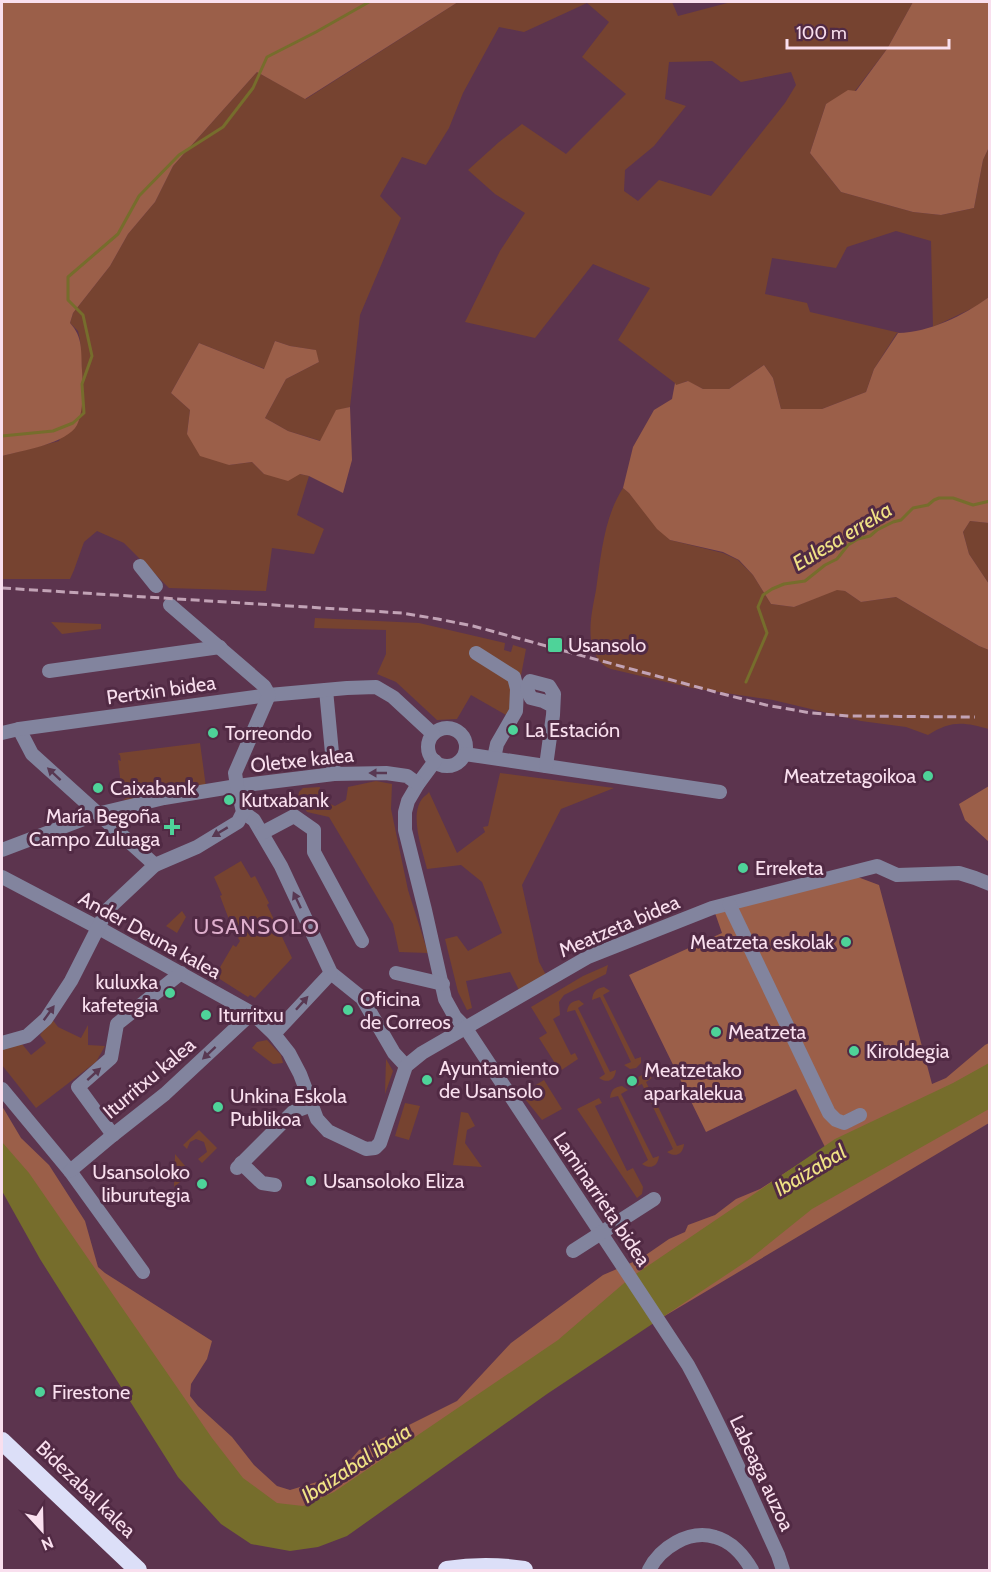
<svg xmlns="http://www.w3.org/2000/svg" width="991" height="1572" font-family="Cabin,sans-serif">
<rect width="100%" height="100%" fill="#5c344e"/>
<g fill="#764330" fill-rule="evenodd">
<path d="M 458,2 L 672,2 L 678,16 L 731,2 L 913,2 L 887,49 L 855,91 L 826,104 L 810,153 L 841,192 L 913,212 L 941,215 L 974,208 L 983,160 L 989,147 L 989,297 L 977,306 L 933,327 L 931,241 L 896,231 L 847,247 L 836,268 L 772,258 L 765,294 L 807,303 L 810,312 L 900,333 L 897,333 L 874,369 L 866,392 L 822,409 L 781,409 L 773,378 L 764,365 L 729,389 L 703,389 L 687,381 L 675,386 L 675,383 L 618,340 L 650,288 L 593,264 L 535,338 L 465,322 L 500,251 L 525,213 L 495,194 L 468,170 L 499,142 L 522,124 L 566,154 L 626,94 L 582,57 L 609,22 L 587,3 L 524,32 L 499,27 L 463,93 L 449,128 L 426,165 L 402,157 L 380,196 L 401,218 L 360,315 L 350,407 L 336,411 L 321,441 L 288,431 L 265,418 L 286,379 L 319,362 L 315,350 L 290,346 L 275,341 L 265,369 L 199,343 L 171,393 L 190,410 L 187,434 L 229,465 L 252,462 L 264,474 L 300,474 L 309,476 L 297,515 L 324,529 L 314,554 L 272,548 L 266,591 L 169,588 L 124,543 L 97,531 L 84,542 L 74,570 L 70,579 L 2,579 L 2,456 L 59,441 L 82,379 L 80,340 L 78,331 L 70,323 L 73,313 L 110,266 L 128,234 L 155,202 L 173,166 L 257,72 L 306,99 ZM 712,61 L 741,82 L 791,72 L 796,85 L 785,103 L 711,196 L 659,180 L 638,201 L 624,191 L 625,170 L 654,146 L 686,106 L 665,99 L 669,62 Z"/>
<path d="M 623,488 L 629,493 L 670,540 L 723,553 L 738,560 L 753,575 L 771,604 L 794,607 L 837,589 L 845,591 L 861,602 L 896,597 L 979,646 L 989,650 L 989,729 C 964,722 951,720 928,735 L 906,727 L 861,721 L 773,700 L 692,688 L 611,669 C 599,665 593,653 591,640 C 589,623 593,606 596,590 C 601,556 604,517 623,488 Z"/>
<polygon points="970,521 989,523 989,584 969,554 963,532"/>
<polygon points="315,618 419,623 505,643 504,650 511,652 513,645 526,649 516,702 506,715 471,695 457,719 437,720 396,682 377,674 386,654 386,630 314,628"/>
<polygon points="51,622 101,624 101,629 62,634"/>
<polygon points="200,743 206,787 202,790 123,800 127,797 125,797 125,792 122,794 118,760 121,761 120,755 118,754 120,753"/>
<path d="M 500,773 L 614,788 L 561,809 L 522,885 L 539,962 L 546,975 L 519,990 L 510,972 L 466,981 L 472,1008 L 467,1010 L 458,992 L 445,939 L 457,936 L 468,951 L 502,933 L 482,882 L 461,865 L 427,869 C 423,851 409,816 422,799 C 424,796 427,795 429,792 L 457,853 L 485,832 L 483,827 L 488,826 Z"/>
<polygon points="376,781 392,784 391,809 408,890 428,953 399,952 393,924 329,817 307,812 298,797 299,792 303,788 320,787 319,795 323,801 335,806 346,800 348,787"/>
<polygon points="241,861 251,878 255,876 269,903 267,905 292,958 255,998 250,995 248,997 215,976 233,945 236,947 240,941 238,938 241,935 237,927 233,930 220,896 222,895 214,877"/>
<polygon points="182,911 186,917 177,933 166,926"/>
<polygon points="608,965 606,974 564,995 559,1002 560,1015 553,1019 571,1055 575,1053 578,1059 560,1071 539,1038 547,1033 531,1007 583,976"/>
<path d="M 604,987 L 610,991 L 603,995 L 635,1059 L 641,1057 L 641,1063 L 636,1068 L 630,1069 L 624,1065 L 631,1062 L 600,997 L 592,1000 C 593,991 596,989 604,987 Z"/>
<path d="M 579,1000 L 584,1004 L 578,1008 L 610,1072 L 616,1070 C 615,1080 608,1084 599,1078 L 605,1074 L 575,1010 L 567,1012 C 568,1004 571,1002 579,1000 Z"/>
<polygon points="52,1019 58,1027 81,1038 88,1025 88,1045 105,1046 96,1062 36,1108 2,1065 2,1049 22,1044 31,1055 46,1043 40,1035"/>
<polygon points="267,1040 281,1055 283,1063 273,1064 252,1048 257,1042"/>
<polygon points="386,1059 393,1071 385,1094"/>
<path d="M 646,1074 L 652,1078 L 646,1082 L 677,1146 L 684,1144 C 683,1154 676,1158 667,1152 L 673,1149 L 642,1084 L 635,1087 C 636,1078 638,1076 646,1074 Z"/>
<polygon points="544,1080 562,1109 542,1120 521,1094"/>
<path d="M 622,1086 L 628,1090 L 621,1094 L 653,1158 L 659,1156 C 658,1166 651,1170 642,1164 L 648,1160 L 618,1096 L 610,1098 C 611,1090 614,1087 622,1086 Z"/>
<polygon points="599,1098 602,1103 595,1106 627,1171 633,1168 643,1187 642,1194 637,1198 577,1109"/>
<polygon points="405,1103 420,1106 409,1140 395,1136"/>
<polygon points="461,1112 468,1113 475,1126 467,1130 465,1143 482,1167 453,1165"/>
<polygon points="199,1130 217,1148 202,1163 198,1159 207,1152 204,1142 196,1139 190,1142 187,1149 183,1145"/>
<polygon points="175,1154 191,1173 174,1187"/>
</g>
<g fill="#9b5f49">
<path d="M 2,2 L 458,2 L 305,99 L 257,72 L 173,166 L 155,202 L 128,234 L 110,266 L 73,313 L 70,323 C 83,337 81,351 82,370 C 83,387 84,410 77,425 C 68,443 21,451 2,456 Z"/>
<polygon points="913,2 989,2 989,147 983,160 974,208 941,215 913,212 841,192 810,153 826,104 848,90 856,91 887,49"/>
<path d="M 989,297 L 989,523 L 970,521 L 963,532 L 969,554 L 989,584 L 989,650 L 979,646 L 896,597 L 861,602 L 845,591 L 837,590 L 794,607 L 771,604 L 753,575 L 739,560 L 723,552 L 670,540 L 657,529 L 629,493 L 623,488 L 633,447 L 654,410 L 672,399 L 675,383 L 676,385 L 688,381 L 703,389 L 729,389 L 764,365 L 773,378 L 781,409 L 822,409 L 866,392 L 874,369 L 898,333 C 930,332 963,316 989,297 Z"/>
<polygon points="275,341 290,346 316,350 319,362 286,379 265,418 288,431 320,441 336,410 350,407 352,460 343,493 309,476 300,474 288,481 264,474 252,462 229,465 200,456 187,434 190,410 171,393 199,343 264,369"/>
<polygon points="989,786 989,842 965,820 959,804"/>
<polygon points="855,876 879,885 932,1084 946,1078 985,1045 989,1043 989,1123 500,1414 295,1546 151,1407 2,1146 2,1106 21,1138 49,1165 85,1221 98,1267 105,1273 212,1341 207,1359 191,1384 190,1396 198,1406 232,1437 254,1465 277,1486 290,1490 327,1479 346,1465 359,1450 457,1401 511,1343 603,1275 640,1259 669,1239 685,1232 688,1225 715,1215 736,1199 760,1189 825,1147 796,1089 706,1132 629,975 722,933 715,913"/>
</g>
<polygon fill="#766d2c" points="989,1063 989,1109 812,1209 750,1259 547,1394 347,1536 318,1547 290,1551 251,1544 221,1524 178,1477 40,1259 2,1191 2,1142 29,1173 212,1438 243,1478 277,1503 303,1506 334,1492 558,1340 630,1278 835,1139 953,1083"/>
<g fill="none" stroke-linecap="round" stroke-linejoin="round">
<g stroke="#766d2c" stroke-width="3">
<polyline points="2,436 53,431 73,423 84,413 82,384 92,356 83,315 68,300 68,277 118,234 139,196 179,155 223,127 253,88 267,57 316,32 369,2"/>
<polyline points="746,682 767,633 758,607 763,595 772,589 784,584 805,581 825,565 837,559 848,545 858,539 870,536 877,530 893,522 901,520 913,508 928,505 934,500 939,498 953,498 973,505 990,501"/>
</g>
<g stroke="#82849e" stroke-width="14">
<polyline points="140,566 156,586"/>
<polyline points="476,653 514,677 517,689 516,711 497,744 494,758"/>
<polyline points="49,671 220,647"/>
<polyline points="326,690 334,774"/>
<circle cx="447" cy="747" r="19"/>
<polyline points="19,729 32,754 155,865"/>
<polyline points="2,733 19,729 269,695 347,688 376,687 393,697 433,734"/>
<polyline points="465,754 720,792"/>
<path d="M 435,761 L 418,784 L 408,801 L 405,812 L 405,830 L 425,910 L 445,999 L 455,1017 L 465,1027 L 688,1365 C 722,1427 749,1492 778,1555 L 783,1570"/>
<path d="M 546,766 L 553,715 L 554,694 L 549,686 L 530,681 C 525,688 528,692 531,698 L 543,701 L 553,706"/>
<polyline points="243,812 254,820 281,866 331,973 362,998 394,1053 406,1066"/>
<polyline points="262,833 294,816 314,830 314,852 362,941"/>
<polyline points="2,850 97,814 164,798 237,786 334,774 386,773 407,776 418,784"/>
<polyline points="2,877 97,927 252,1013 274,1034 289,1053 300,1074 317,1119 328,1131 366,1149 375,1148 380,1143 406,1066 422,1053 588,957 712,908 877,866 897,875 959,873 975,878 990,884"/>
<polyline points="729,904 829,1113 836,1120 844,1123 860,1115"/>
<polyline points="396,973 443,984"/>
<polyline points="274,1034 331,973"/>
<polyline points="2,1043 27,1036 46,1019 71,981 107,910 155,865 197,847 238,822 243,812 237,786 235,773 269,695 264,686 170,605"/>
<polyline points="2,1089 70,1171 143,1272"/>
<polyline points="113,1135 78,1087 111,1058 117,1024 181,973"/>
<polyline points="241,1163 262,1183 275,1185"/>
<polyline points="237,1168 293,1112 312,1105"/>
<polyline points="70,1171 113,1135 165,1094 252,1013"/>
<polyline points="573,1251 654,1199"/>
<path d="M 649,1570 C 660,1548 689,1529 715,1537 C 731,1541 744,1556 752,1570"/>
</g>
<g stroke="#dcdff8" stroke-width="18">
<polyline points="2,1441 138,1570"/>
<path d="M 447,1570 C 472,1566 499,1566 524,1570"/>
</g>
<polyline stroke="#c2a3b6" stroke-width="3" stroke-dasharray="9 4.5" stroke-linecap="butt" points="2,588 402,613 438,619 473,626 723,694 766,705 811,713 849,716 975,717"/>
</g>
<defs><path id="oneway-solid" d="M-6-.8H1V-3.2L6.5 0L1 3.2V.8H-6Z" transform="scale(1.5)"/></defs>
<g fill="#583852">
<use href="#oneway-solid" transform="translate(378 773) rotate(-180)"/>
<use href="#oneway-solid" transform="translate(54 774) rotate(-137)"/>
<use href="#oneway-solid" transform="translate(220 832) rotate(149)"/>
<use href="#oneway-solid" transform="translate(297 900) rotate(-115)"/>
<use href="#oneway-solid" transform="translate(302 1003) rotate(-48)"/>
<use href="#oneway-solid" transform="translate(49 1013) rotate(-54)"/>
<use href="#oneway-solid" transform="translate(209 1053) rotate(137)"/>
<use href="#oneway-solid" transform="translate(94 1074) rotate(-42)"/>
</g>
<g fill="#4ed399" stroke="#512a44" stroke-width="2">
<rect x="547" y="637" width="16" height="16" rx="3"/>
<circle cx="513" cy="730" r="6"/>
<circle cx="213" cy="733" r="6"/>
<circle cx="928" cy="776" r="6"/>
<circle cx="98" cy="788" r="6"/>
<circle cx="229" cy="800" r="6"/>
<path d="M169 818h6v6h6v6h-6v6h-6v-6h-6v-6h6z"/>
<circle cx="743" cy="868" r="6"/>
<circle cx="846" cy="942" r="6"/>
<circle cx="170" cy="993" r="6"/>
<circle cx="348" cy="1010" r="6"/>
<circle cx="206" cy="1015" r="6"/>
<circle cx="716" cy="1032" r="6"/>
<circle cx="854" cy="1051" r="6"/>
<circle cx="427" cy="1080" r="6"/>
<circle cx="632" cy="1081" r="6"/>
<circle cx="218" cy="1107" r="6"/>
<circle cx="311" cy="1181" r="6"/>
<circle cx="202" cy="1184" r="6"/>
<circle cx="40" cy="1392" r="6"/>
</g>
<g text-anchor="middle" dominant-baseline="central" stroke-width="6" stroke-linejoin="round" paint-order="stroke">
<g font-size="20" fill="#f9dfee" stroke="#512a44" text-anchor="start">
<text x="568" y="645">Usansolo</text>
<text x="525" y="730">La Estación</text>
<text x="225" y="733">Torreondo</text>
<text x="916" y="776" text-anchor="end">Meatzetagoikoa</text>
<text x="110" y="788">Caixabank</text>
<text x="241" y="800">Kutxabank</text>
<text x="160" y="816" text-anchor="end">María Begoña<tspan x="160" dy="23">Campo Zuluaga</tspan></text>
<text x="755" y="868">Erreketa</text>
<text x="834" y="942" text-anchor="end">Meatzeta eskolak</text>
<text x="158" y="982" text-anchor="end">kuluxka<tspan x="158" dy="23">kafetegia</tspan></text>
<text x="360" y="999">Oficina<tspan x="360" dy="23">de Correos</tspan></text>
<text x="218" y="1015">Iturritxu</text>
<text x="728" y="1032">Meatzeta</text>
<text x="866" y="1051">Kiroldegia</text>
<text x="439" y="1068">Ayuntamiento<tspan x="439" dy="23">de Usansolo</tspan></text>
<text x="644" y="1070">Meatzetako<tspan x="644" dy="23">aparkalekua</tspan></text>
<text x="230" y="1096">Unkina Eskola<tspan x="230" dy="23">Publikoa</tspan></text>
<text x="190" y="1172" text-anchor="end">Usansoloko<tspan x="190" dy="23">liburutegia</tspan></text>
<text x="323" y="1181">Usansoloko Eliza</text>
<text x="52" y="1392">Firestone</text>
</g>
<g font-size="20" fill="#f9dfee" stroke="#512a44">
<text transform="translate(161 690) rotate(-8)">Pertxin bidea</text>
<text transform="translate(302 760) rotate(-6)">Oletxe kalea</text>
<text transform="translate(619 926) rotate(-23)">Meatzeta bidea</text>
<text transform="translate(150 935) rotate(29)">Ander Deuna kalea</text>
<text transform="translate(149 1078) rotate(-40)">Iturritxu kalea</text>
<text transform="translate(602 1199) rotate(56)">Laminarrieta bidea</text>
<text transform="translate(762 1473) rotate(65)">Labeaga auzoa</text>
<text transform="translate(86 1489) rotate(44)">Bidezabal kalea</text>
</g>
<g font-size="21" font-style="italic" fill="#f0e285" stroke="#512a44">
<text transform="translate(842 536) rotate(-31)">Eulesa erreka</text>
<text transform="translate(810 1170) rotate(-31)">Ibaizabal</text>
<text transform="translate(356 1463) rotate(-33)">Ibaizabal ibaia</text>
</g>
<g font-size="22" letter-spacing="1.5" fill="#deaecc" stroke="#512a44">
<text x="257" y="926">USANSOLO</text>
</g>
</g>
<rect width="991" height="1572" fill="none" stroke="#f9dfee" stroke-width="6"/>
<g transform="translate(42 1530) rotate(158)" stroke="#512a44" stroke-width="4.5" paint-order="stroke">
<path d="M0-4.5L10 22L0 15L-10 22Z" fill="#f9dfee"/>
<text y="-9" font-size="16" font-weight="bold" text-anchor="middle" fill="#f9dfee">N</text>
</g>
<path d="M787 39v9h162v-9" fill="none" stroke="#f9dfee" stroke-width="3"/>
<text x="796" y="39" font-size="18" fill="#f9dfee" stroke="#512a44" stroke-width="4.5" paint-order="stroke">100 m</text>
</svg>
